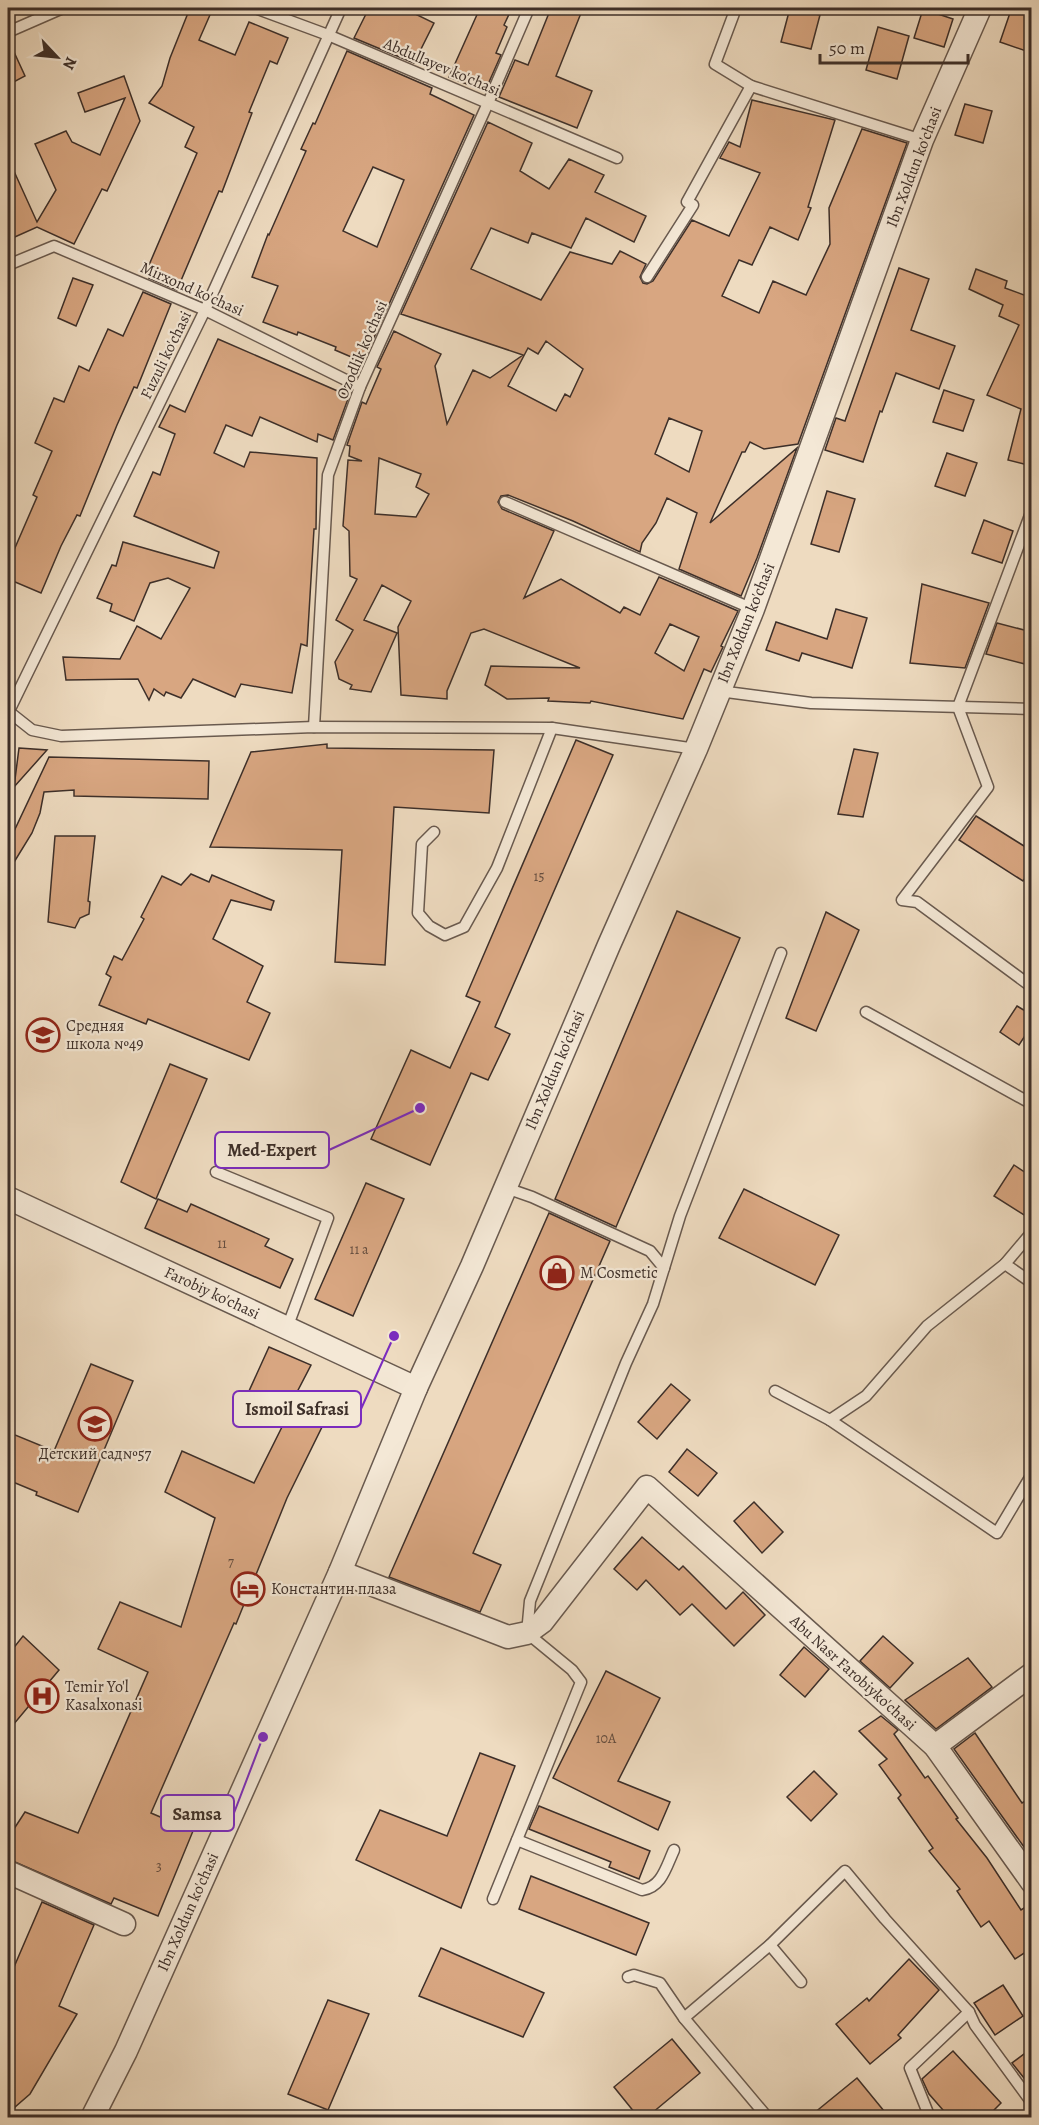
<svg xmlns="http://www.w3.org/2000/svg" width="1039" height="2125" font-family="Alegreya,serif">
<rect width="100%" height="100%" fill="#eedbc0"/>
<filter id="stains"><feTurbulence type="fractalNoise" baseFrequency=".00333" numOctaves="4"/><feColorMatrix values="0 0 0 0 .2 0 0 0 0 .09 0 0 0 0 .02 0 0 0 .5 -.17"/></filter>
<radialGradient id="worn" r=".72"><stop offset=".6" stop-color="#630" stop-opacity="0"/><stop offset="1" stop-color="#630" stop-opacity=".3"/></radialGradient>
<g fill="#d8a681" stroke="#3d2f29" stroke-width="1.5" fill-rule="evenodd">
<polygon points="190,8 213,8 199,40 235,55 249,22 288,38 277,64 270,61 249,112 252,113 222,192 219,191 177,290 149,278 154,267 149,265 197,153 185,147 194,127 149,103 162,86 170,58"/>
<polygon points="369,8 403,8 434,23 414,63 354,38"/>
<polygon points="480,8 512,8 504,25 507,27 496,53 501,55 485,91 449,77"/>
<polygon points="551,8 583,8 556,76 592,91 577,128 499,97 515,60 528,65"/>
<polygon points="790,8 820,15 811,49 781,42"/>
<polygon points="923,9 953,19 944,47 914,38"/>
<polygon points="1011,10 1032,17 1032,53 1000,42"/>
<polygon points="878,27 909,36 897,79 866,70"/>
<polygon points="8,39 25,76 8,85"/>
<path d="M 347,51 L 432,88 L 430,94 L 474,115 L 363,362 L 335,350 L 336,347 L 298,332 L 297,335 L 263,322 L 278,286 L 252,277 L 268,234 L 269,235 L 306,151 L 301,149 L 313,123 L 315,124 ZM 373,167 L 404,180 L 377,247 L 343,231 Z"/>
<polygon points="124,76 140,121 107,191 102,189 74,244 37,227 8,240 8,158 37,222 56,190 35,144 66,131 72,142 100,155 125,98 85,112 78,93"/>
<path d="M 752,100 L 835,120 L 808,207 L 811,208 L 798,240 L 770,227 L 752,265 L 739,260 L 722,296 L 759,313 L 773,281 L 806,295 L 830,244 L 829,208 L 862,129 L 907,143 L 798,444 L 764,449 L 750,442 L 745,452 L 742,452 L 710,523 L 797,448 L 757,558 L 741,596 L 679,569 L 697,513 L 667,498 L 656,523 L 642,543 L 640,552 L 573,521 L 508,495 L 501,496 L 498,502 L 502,509 L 554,531 L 524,598 L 561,579 L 620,613 L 624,607 L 640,615 L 659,577 L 738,611 L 721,646 L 723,647 L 711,672 L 704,669 L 683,719 L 591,701 L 590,703 L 548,701 L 549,698 L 507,699 L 485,685 L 491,666 L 580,668 L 484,629 L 471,633 L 447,691 L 447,699 L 401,695 L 398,627 L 411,601 L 382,585 L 364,620 L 397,633 L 371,692 L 350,689 L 352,685 L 339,679 L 335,662 L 353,630 L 336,620 L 357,579 L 350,576 L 349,531 L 343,526 L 348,460 L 362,461 L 349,456 L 350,446 L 347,445 L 362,402 L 366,404 L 381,369 L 377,367 L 394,331 L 441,354 L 435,366 L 447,424 L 473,370 L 490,378 L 523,355 L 401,314 L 488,122 L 532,143 L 520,171 L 549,189 L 569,159 L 604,175 L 595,192 L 646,216 L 634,242 L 586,218 L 571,248 L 532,233 L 528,243 L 491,228 L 471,269 L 541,300 L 570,252 L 612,264 L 620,251 L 646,264 L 640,277 L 643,283 L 647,284 L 653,281 L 692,220 L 729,236 L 760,173 L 720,158 L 729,142 L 740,147 ZM 546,341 L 583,369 L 570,397 L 565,394 L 556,411 L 508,386 L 528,348 L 538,354 ZM 669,418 L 702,431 L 689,472 L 655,454 ZM 379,458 L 421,474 L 416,487 L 429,494 L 416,517 L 375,514 ZM 670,624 L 699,637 L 684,671 L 655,653 Z"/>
<polygon points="965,104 992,111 983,143 955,135"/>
<polygon points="899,268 929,279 911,330 955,346 939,389 896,373 882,412 880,411 863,462 825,450 836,418 845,421"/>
<polygon points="976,269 1007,281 1005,288 1032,298 1032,466 1008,460 1021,409 987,395 1019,325 999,316 1003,305 969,289"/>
<polygon points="73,278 93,285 76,326 58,318"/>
<polygon points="143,292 171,304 137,388 134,387 117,425 80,516 77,515 61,546 41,593 8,579 8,564 37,497 33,495 52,451 35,443 54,398 64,402 79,366 89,371 108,329 123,336"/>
<polygon points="218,339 349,396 333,440 318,434 317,442 260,417 252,436 226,425 214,453 244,467 250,452 317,458 316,529 314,529 307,646 301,644 292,693 241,684 235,697 193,679 181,698 166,692 164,696 154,689 149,700 138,679 66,680 63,657 120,659 137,626 161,639 190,588 168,578 150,583 134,621 110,611 112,604 97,598 112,565 116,566 123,542 214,568 219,552 134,516 153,472 160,475 175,434 159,427 170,405 185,412"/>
<polygon points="944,390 974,400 963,431 933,422"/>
<polygon points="947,453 977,463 965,496 935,486"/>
<polygon points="827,491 855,499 839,552 811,544"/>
<polygon points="984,520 1013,531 1002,563 972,553"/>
<polygon points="922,584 989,603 965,668 910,663"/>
<polygon points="836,609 867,618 852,668 802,653 799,661 766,650 776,622 827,639"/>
<polygon points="997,623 1032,632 1025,664 986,654"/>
<polygon points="576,740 613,755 495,1027 510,1034 488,1080 471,1073 430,1165 371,1139 411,1050 450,1068 480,1002 466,996"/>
<polygon points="327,744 327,748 494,750 489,813 394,807 385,965 335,962 342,850 210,847 251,752"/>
<polygon points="19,748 47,750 14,787"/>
<polygon points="854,749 878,753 863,817 838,814"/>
<polygon points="49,757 209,761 208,799 74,796 74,790 44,792 40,813 32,833 8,872 8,844"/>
<polygon points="976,816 1032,851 1032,868 1023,881 959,840"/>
<polygon points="55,836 95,836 88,901 90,902 89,914 80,918 75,928 48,922"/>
<polygon points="191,874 209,882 212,875 274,901 271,910 231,900 213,939 263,966 247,1002 270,1013 249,1060 148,1019 146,1024 99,1005 111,977 106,974 114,956 122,960 144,919 141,917 162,876 181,885"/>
<polygon points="677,911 740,938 616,1227 555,1199"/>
<polygon points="826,912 859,930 816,1031 786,1018"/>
<polygon points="1017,1006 1032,1015 1032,1025 1019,1045 1000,1032"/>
<polygon points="170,1064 207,1079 156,1199 121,1182"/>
<polygon points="1014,1165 1032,1177 1032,1220 994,1196"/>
<polygon points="366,1183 404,1199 353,1316 315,1299"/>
<polygon points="744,1189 839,1235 815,1285 719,1238"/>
<polygon points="158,1199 187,1212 191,1204 269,1239 265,1246 293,1259 280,1288 145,1228"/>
<polygon points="549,1213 610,1241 473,1553 501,1565 480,1612 389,1577"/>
<polygon points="269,1347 311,1365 282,1421 244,1402"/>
<polygon points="91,1364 133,1381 78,1512 36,1495 37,1492 8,1480 8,1432 54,1451"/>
<polygon points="671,1384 690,1400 657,1439 638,1422"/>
<polygon points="290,1411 322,1427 287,1498 236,1624 234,1623 151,1813 193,1831 158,1916 114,1898 111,1904 8,1859 8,1838 25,1812 78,1833 148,1672 98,1649 120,1602 181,1627 215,1518 165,1492 182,1451 254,1483"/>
<polygon points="687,1449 717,1473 698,1496 669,1472"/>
<polygon points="754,1502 783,1532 762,1553 734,1521"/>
<polygon points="642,1537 679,1570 683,1566 726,1609 743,1592 765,1615 734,1646 692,1604 680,1615 646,1580 637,1590 614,1569"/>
<polygon points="23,1636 59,1670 8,1731 8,1655"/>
<polygon points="883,1636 913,1663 890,1688 860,1661"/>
<polygon points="804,1647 829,1669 805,1697 780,1675"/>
<polygon points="968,1658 992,1687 936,1729 905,1700"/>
<polygon points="606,1671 660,1698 618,1781 670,1802 658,1830 553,1778"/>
<polygon points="881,1716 898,1730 894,1734 925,1778 928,1776 958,1818 956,1819 987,1858 1021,1910 1032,1903 1032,1948 1015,1959 989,1921 981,1927 957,1891 960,1889 929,1851 933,1848 898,1798 901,1795 879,1765 887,1759 859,1731"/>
<polygon points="975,1733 1022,1803 1032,1797 1032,1842 1024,1847 954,1749"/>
<polygon points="480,1753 515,1766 461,1908 356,1860 380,1810 447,1836"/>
<polygon points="814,1771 837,1794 811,1821 787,1797"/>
<polygon points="539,1806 650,1851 639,1879 609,1867 611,1862 529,1829"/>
<polygon points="531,1876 649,1923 636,1955 519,1909"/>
<polygon points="42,1902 94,1925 59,2006 77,2014 30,2094 8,2113 8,1981"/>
<polygon points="441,1948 544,1993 523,2037 419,1996"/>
<polygon points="909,1959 939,1990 898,2035 901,2038 870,2064 836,2024 867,1998 869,2001"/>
<polygon points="1003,1985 1023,2016 995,2035 974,2003"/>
<polygon points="328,2000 369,2014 328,2110 288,2094"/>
<polygon points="672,2039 700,2073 646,2118 639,2118 614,2087"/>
<polygon points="1032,2048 1032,2088 1012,2063"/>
<polygon points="953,2051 1001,2103 986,2118 950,2118 929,2094 922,2079"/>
<polygon points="857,2078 884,2111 876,2118 808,2118"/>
</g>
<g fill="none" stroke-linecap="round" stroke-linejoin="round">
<g stroke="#695a4f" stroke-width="13">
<g id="service">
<polyline points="255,8 328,35 617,158"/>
<polyline points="736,8 715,64 751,86"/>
<polyline points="8,32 63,8"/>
<polyline points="8,265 54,246 205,310 360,387"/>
<polyline points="647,277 693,205 687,202 751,86 922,140"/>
<polyline points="505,502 753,609"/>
<polyline points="1032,510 958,707 988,787 902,900 917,902 1032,987"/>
<polyline points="719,691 811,703 1032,709"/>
<polyline points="8,711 32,730 61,736 314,727 552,728 696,749"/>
<polyline points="9,711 205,310 341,8"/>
<polyline points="314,727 328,475 360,387 488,103 529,8"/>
<polyline points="434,832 422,844 418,913 429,926 445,935 464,927 497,868 552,728"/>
<polyline points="866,1012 1032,1104"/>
<polyline points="216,1172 328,1218 287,1328"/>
<polyline points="1032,1232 1005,1264 1032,1283"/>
<polyline points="664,1268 680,1216 781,953"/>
<polyline points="775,1391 830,1420 866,1396 927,1326 1005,1264"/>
<polyline points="830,1420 997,1533 1032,1474"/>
<path d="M 517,1840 L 642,1890 C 662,1887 666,1867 674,1850"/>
<polyline points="493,1899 581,1682 572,1670 527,1633 530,1601 626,1363 653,1304 664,1268 650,1251 532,1197 506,1188"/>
<polyline points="770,1945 801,1982"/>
<polyline points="628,1977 634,1975 660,1983 684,2018"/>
<polyline points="768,2118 684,2018 770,1945 845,1871 885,1919 969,2012 975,2025 1032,2103"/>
<polyline points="932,2118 928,2113 910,2068 969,2012"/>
<polyline points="1025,2118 1032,2112"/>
</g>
</g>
<g stroke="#695a4f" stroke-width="25">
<g id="minor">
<polyline points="8,1198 416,1388"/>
<polyline points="340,1572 508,1637 527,1633 542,1622 647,1487 935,1746 1032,1882"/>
<polyline points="935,1746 1032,1674"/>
<polyline points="8,1872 124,1924"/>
<polyline points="92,2118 126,2051 340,1572 416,1388 472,1266 609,945 696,749 753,609 922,140 980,8"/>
</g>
</g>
<use href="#service" stroke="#f4e8d6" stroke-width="10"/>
<use href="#minor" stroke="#f4e8d6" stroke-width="22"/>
</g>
<defs>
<g id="school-ring" transform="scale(1.725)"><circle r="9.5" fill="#f4e8d6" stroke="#8f2418" stroke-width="1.5"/><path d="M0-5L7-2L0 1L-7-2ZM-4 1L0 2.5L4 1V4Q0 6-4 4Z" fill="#8f2418"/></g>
<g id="shop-ring" transform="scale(1.725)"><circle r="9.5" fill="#f4e8d6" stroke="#8f2418" stroke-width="1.5"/><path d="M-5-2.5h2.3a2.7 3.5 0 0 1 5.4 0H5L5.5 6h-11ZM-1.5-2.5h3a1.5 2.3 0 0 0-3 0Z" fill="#8f2418"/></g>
<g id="hotel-ring" transform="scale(1.725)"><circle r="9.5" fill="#f4e8d6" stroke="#8f2418" stroke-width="1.5"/><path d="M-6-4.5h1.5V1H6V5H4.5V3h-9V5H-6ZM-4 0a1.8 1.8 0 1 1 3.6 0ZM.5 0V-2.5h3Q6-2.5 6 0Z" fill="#8f2418"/></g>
<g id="hospital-ring" transform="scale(1.725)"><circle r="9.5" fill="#f4e8d6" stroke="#8f2418" stroke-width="1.5"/><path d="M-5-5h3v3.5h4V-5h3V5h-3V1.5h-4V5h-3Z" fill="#8f2418"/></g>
</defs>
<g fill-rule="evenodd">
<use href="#school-ring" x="43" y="1035"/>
<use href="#shop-ring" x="557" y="1273"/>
<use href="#school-ring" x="95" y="1424"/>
<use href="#hotel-ring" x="248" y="1589"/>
<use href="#hospital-ring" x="42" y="1696"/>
</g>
<g text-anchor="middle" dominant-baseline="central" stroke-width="4.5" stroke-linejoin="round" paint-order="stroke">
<g font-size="14" fill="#644d3f">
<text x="539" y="876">15</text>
<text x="222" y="1243">11</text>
<text x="359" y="1249">11 а</text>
<text x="231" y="1562">7</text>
<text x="606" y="1738">10А</text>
<text x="159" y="1866">3</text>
</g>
<g font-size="16" fill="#3d2f29" stroke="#f4e8d6">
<text transform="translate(442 67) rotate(23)">Abdullayev ko'chasi</text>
<text transform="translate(914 167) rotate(-69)">Ibn Xoldun ko'chasi</text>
<text transform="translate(192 289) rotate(24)">Mirxond ko'chasi</text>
<text transform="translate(362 350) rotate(-67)">Ozodlik ko'chasi</text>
<text transform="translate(166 355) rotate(-64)">Fuzuli ko'chasi</text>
<text transform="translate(746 623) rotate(-68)">Ibn Xoldun ko'chasi</text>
<text transform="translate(555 1070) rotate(-67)">Ibn Xoldun ko'chasi</text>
<text transform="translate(212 1293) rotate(25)">Farobiy ko'chasi</text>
<text transform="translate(853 1673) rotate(42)">Abu Nasr Farobiyko'chasi</text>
<text transform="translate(188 1912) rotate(-66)">Ibn Xoldun ko'chasi</text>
</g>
<g font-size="16" fill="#3d2f29" stroke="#f4e8d6" text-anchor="start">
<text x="66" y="1026">Средняя<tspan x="66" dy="18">школа №49</tspan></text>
<text x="580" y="1273">M Cosmetic</text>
<text x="95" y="1454" text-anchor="middle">Детский сад№57</text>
<text x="271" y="1589">Константин плаза</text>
<text x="65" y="1687">Temir Yo'l<tspan x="65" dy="18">Kasalxonasi</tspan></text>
</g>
</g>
<path fill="none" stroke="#7b2cbf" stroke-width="2" d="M420 1108L329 1150M394 1336L361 1409M263 1737L234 1813"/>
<g fill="#7b2cbf" stroke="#f4e8d6" stroke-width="2">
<circle cx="420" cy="1108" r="6"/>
<circle cx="394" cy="1336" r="6"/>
<circle cx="263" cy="1737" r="6"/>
</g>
<g fill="#f4e8d6" stroke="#7b2cbf" stroke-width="2">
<rect x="215" y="1132" width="114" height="36" rx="6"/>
<rect x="233" y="1391" width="128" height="36" rx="6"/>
<rect x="161" y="1795" width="73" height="36" rx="6"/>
</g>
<g font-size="18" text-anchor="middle" font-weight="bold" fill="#3d2f29">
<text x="272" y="1156">Med-Expert</text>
<text x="297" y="1415">Ismoil Safrasi</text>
<text x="197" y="1820">Samsa</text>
</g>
<rect width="1039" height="2125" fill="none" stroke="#eedbc0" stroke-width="30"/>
<rect x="9" y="9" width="1021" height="2107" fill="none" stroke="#3d2f29" stroke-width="3"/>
<rect x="15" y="15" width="1009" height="2095" fill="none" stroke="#3d2f29" stroke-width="1.5"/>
<g transform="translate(57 57) rotate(116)" stroke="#f4e8d6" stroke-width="4.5" paint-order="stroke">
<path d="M0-4.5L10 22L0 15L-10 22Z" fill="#3d2f29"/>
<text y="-9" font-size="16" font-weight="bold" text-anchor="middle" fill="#3d2f29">N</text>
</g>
<path d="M820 54v9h148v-9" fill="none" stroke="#3d2f29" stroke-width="3"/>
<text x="829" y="54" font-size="18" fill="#3d2f29" stroke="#f4e8d6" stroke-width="4.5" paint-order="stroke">50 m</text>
<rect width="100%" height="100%" filter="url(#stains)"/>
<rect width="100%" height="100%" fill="url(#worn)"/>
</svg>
